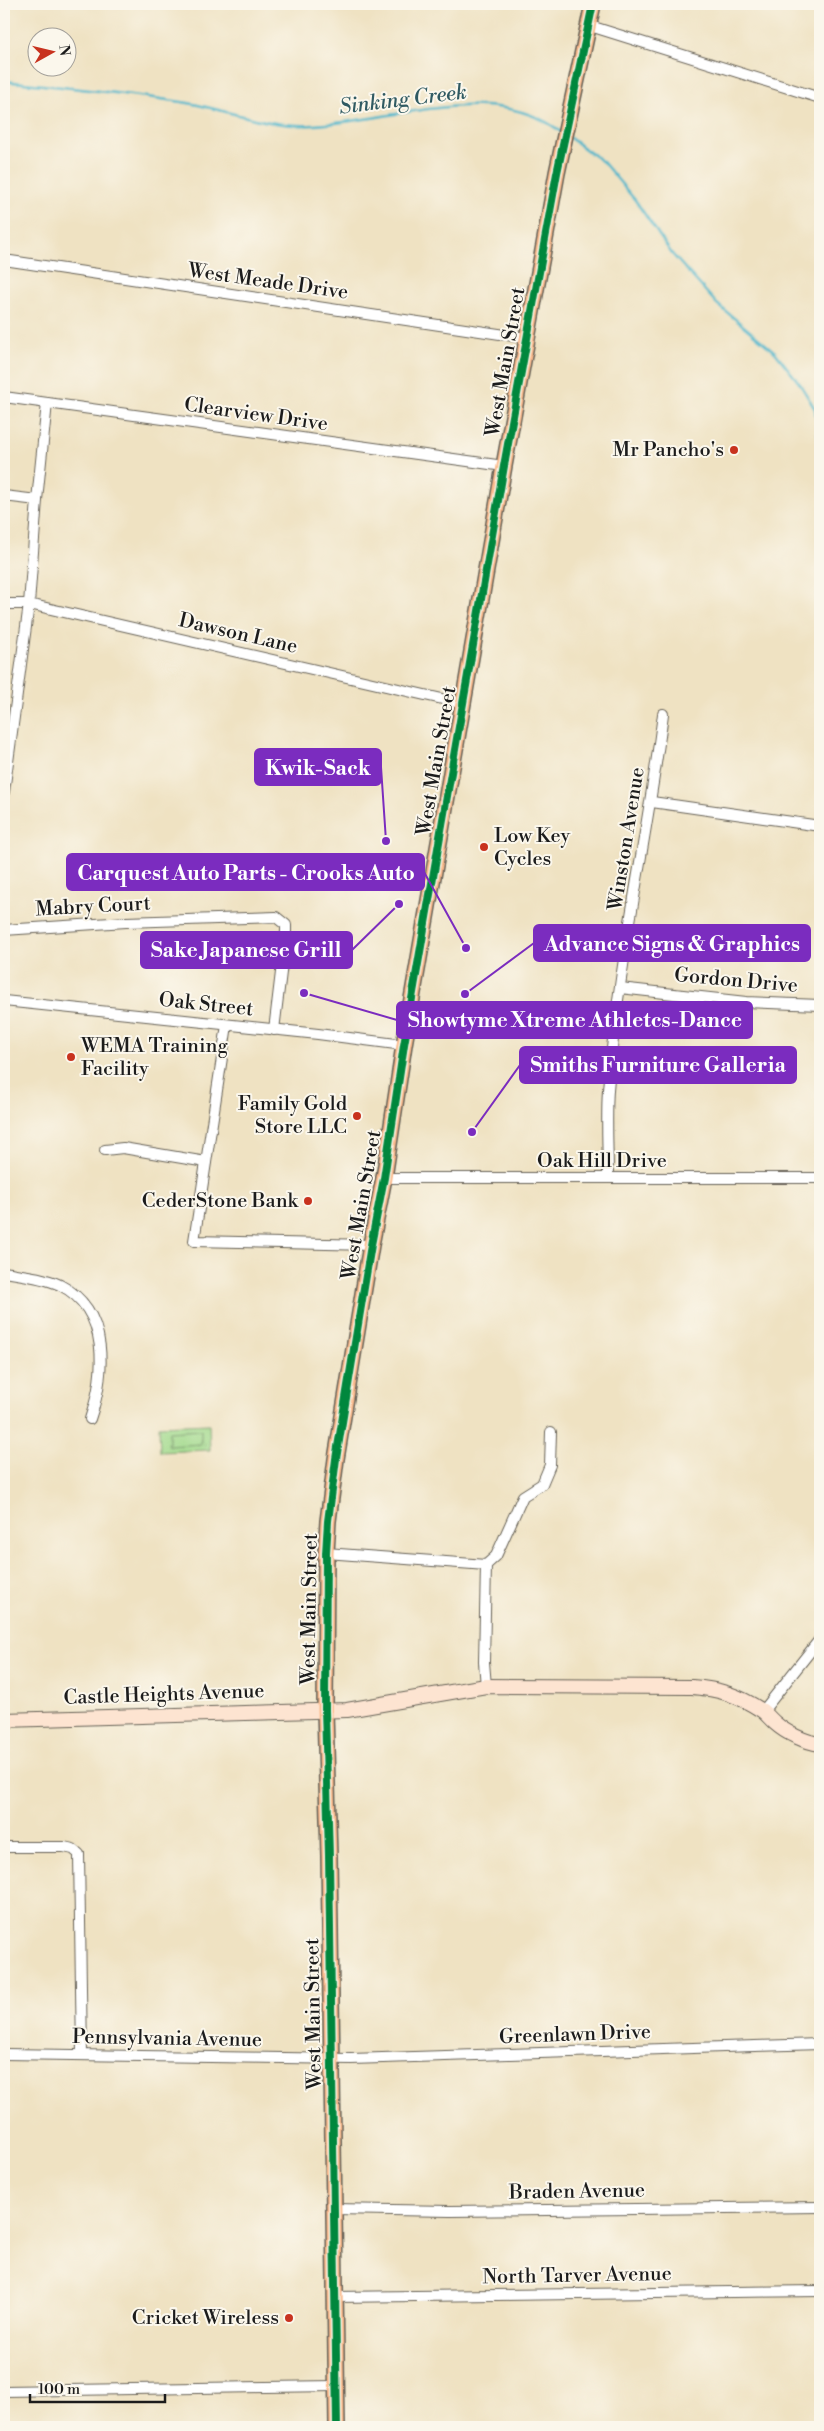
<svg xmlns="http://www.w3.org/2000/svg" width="824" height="2431" font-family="'Libre Bodoni',serif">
<defs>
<pattern id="grass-tufts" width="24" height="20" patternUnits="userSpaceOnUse" patternTransform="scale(1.25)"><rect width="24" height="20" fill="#a0d98b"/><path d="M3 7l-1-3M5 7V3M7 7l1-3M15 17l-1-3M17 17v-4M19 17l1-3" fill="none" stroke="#89ba77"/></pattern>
</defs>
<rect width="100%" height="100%" fill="#fbf7ec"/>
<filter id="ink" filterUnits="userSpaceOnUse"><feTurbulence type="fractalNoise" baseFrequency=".02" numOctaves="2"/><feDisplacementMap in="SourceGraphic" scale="10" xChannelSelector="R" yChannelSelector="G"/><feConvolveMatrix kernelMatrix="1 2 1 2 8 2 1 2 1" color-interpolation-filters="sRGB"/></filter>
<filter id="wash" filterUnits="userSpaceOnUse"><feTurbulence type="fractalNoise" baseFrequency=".0096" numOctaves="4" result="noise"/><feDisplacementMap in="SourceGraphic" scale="20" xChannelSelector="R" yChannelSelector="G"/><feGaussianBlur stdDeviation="1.12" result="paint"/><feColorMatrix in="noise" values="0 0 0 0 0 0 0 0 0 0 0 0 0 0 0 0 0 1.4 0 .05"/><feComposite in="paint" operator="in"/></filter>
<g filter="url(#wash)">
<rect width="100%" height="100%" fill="#efe2c2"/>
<polygon fill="url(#grass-tufts)" stroke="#5e7a54" points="209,1424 210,1450 160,1452 159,1426"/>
<polygon fill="#a0d98b" stroke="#5e7a54" points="201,1430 201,1444 169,1446 169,1432"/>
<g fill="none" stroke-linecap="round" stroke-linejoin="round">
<g stroke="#4db6cb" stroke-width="2.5">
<path d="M 4,81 C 65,87 127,93 188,103 C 231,111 271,128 314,125 C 389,122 496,79 561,132"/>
<polyline points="570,138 603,162 635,200 672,254 717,304 775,352 800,384 815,409 820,453"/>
</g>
</g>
</g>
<g filter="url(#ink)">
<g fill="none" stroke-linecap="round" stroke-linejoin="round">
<g stroke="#666156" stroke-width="12">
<g id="street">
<polyline points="587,25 820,98"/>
<polyline points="4,260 526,338"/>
<polyline points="4,397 504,466"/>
<polyline points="4,496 37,500"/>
<polyline points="4,604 29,604 464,704"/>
<polyline points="4,792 29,604 37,500 47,403"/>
<polyline points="652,802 820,826"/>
<polyline points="4,930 126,922 276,917 286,925 286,931 274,1030"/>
<polyline points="620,988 746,1002 820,1005"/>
<polyline points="4,1001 318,1034 404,1045"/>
<polyline points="227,1025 194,1241 371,1245"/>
<polyline points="105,1150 123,1148 206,1162"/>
<polyline points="384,1178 820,1178"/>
<path d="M 608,1178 C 608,1149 606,1119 608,1090 C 618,964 647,840 663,714"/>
<path d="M 4,1272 C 22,1275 43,1277 60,1285 C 111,1311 105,1375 90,1419"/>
<polyline points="326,1553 486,1565"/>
<polyline points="486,1686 484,1662 486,1565 496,1556 523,1496 542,1484 550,1465 551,1432"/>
<polyline points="763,1711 820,1639"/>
<polyline points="4,1847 64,1847 73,1849 79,1854 82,2055"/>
<polyline points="4,2054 351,2059 820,2044"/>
<polyline points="333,2209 450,2211 820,2207"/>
<polyline points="335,2297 820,2291"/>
<polyline points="4,2391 336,2386"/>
</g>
</g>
<g stroke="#666156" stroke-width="16">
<path id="secondary" d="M 4,1720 L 347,1710 L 486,1686 L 692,1687 C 719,1689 738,1695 761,1710 C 766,1713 770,1719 775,1723 C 786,1733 805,1742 820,1744"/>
</g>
<g stroke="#666156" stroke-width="18">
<polyline id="primary" points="337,2427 329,1856 325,1710 326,1553 328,1521 336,1459 371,1245 384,1178 404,1045 504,466 557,173 593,4"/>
</g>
<use href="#street" stroke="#fff" stroke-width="10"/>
<use href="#secondary" stroke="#fde4d1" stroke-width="14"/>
<use href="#primary" stroke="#fbbb8d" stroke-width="15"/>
<g stroke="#fbf7ec" stroke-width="11">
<polyline id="cycleway" points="337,2427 329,1856 325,1710 326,1553 328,1521 336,1459 371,1245 384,1178 404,1045 504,466 557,173 593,4"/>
</g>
<use href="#cycleway" stroke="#00873e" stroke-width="8"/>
</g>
</g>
<g fill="#c8321e" stroke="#fbf7ec" stroke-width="2">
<circle cx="734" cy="450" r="5"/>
<circle cx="484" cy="847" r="5"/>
<circle cx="71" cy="1057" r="5"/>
<circle cx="357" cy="1116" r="5"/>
<circle cx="308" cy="1201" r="5"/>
<circle cx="289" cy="2318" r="5"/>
</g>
<g text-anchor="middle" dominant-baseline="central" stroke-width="4" stroke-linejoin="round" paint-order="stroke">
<g font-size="20" fill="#1c1c1c" stroke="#fbf7ec">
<text transform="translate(268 282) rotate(8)">West Meade Drive</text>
<text transform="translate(506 362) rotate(-80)">West Main Street</text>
<text transform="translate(256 415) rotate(8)">Clearview Drive</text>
<text transform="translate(238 634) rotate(13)">Dawson Lane</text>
<text transform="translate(437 761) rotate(-80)">West Main Street</text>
<text transform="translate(627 839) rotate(-81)">Winston Avenue</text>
<text transform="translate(93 907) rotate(-3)">Mabry Court</text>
<text transform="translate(736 981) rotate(5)">Gordon Drive</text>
<text transform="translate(206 1005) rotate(6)">Oak Street</text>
<text x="602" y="1161">Oak Hill Drive</text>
<text transform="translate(362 1205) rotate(-80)">West Main Street</text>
<text transform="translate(310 1609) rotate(-89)">West Main Street</text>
<text transform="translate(164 1695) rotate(-2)">Castle Heights Avenue</text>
<text transform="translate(314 2014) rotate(-91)">West Main Street</text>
<text transform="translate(575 2035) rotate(-2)">Greenlawn Drive</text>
<text transform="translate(167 2039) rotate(1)">Pennsylvania Avenue</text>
<text transform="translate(577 2192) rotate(-1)">Braden Avenue</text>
<text transform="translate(577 2276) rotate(-1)">North Tarver Avenue</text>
</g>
<g font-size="20" fill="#1c1c1c" stroke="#fbf7ec" text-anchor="end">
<text x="724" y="450">Mr Pancho's</text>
<text x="494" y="836" text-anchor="start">Low Key<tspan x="494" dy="23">Cycles</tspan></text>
<text x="81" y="1046" text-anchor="start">WEMA Training<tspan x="81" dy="23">Facility</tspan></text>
<text x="347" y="1104">Family Gold<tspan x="347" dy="23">Store LLC</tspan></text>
<text x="298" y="1201">CederStone Bank</text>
<text x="279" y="2318">Cricket Wireless</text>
</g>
<g font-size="21" font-style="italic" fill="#305a62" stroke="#fbf7ec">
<text transform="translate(403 100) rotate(-7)">Sinking Creek</text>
</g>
</g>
<path fill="none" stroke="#7b2cbf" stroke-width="2" d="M386 841L381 767M466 948L424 872M465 994L534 943M399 904L352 950M304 993L397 1020M472 1132L520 1065"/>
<g fill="#7b2cbf" stroke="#fbf7ec" stroke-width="2">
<circle cx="386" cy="841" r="5"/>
<circle cx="466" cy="948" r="5"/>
<circle cx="465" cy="994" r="5"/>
<circle cx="399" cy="904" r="5"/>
<circle cx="304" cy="993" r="5"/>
<circle cx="472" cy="1132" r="5"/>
</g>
<g fill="#7b2cbf" stroke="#7b2cbf" stroke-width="2">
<rect x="255" y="749" width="126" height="36" rx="5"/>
<rect x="67" y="854" width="357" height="36" rx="5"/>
<rect x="534" y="925" width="276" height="36" rx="5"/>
<rect x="141" y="932" width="211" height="36" rx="5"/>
<rect x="397" y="1002" width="355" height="36" rx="5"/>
<rect x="520" y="1047" width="276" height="36" rx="5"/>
</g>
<g font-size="21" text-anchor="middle" font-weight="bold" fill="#fff">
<text x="318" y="775">Kwik-Sack</text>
<text x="246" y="880">Carquest Auto Parts - Crooks Auto</text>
<text x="672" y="951">Advance Signs &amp; Graphics</text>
<text x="246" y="957">Sake Japanese Grill</text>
<text x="575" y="1027">Showtyme Xtreme Athletcs-Dance</text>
<text x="658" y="1072">Smiths Furniture Galleria</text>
</g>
<rect width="824" height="2431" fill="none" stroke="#fbf7ec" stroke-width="20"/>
<g transform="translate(52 52) rotate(82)"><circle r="24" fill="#fbf7ec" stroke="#a29f99"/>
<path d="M0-4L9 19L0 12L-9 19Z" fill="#c8321e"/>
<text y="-8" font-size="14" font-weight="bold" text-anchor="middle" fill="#1c1c1c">N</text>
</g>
<path d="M30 2394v8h135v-8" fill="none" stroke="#1c1c1c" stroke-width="2.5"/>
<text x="38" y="2394" font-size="15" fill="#1c1c1c" stroke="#fbf7ec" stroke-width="4" paint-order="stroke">100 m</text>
</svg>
